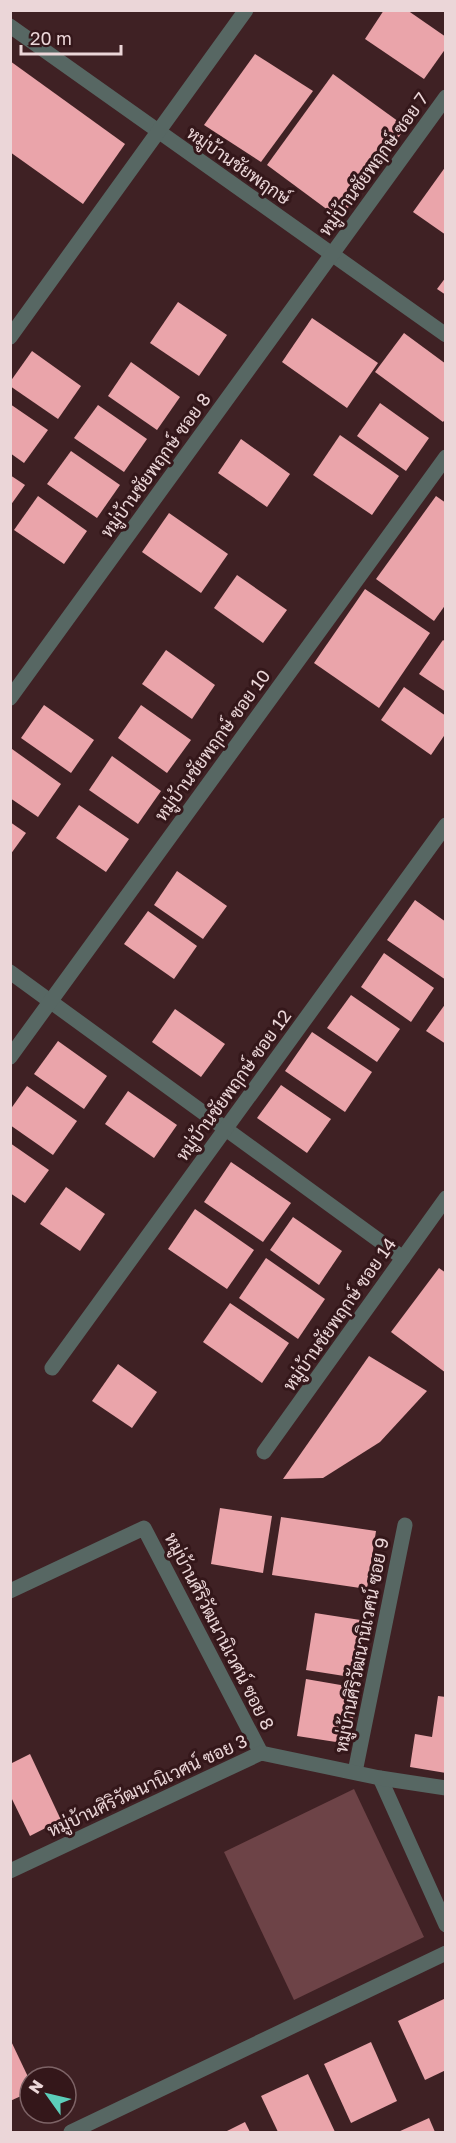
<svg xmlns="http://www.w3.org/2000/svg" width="456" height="2143" font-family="'Golos Text',Sarabun,sans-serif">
<rect width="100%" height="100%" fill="#3f2124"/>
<polygon fill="#6d4347" points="354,1789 424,1937 294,2000 224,1852"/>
<g fill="#eaa4aa">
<polygon points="384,10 407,10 446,37 446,48 424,79 365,39"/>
<polygon points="255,54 313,91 261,162 204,125"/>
<polygon points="10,61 125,144 83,204 10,152"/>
<polygon points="333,74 406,127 340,219 267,165"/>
<polygon points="446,166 446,235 413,212"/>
<polygon points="446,277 446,295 437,289"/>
<polygon points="178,302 227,335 199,376 150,343"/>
<polygon points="312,318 378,363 347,408 282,362"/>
<polygon points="404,333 446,364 446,418 443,422 375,372"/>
<polygon points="32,351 81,386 58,419 10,386 10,382"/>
<polygon points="131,362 180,397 157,430 108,396"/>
<polygon points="380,403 429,438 406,471 357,436"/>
<polygon points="10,404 48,430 24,463 10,453"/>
<polygon points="98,405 147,439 124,472 74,438"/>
<polygon points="340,435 399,476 372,515 313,475"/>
<polygon points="241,439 290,474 267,507 218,473"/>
<polygon points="71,451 120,485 97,518 47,484"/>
<polygon points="10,475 25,485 10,506"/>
<polygon points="38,496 87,531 64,564 14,530"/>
<polygon points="436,496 446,503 446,604 434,621 376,579"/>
<polygon points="169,513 228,554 201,593 142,552"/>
<polygon points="237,575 287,610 263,643 214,608"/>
<polygon points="365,589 430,633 379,708 314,663"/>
<polygon points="443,640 446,642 446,692 419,674"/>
<polygon points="166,650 215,685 192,719 142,684"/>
<polygon points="404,687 446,716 446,733 431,755 381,720"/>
<polygon points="44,705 94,740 71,773 21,738"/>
<polygon points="141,705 191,740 167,773 118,738"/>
<polygon points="12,749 61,784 38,817 10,798"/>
<polygon points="112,756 161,791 138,824 89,790"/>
<polygon points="79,805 129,839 106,872 56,838"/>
<polygon points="10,822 26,833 10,855"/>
<polygon points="177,871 227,906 203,939 154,905"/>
<polygon points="415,900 446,922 446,980 387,940"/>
<polygon points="148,911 197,946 174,979 124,944"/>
<polygon points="384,953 434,988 411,1022 361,987"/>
<polygon points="351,995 400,1029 377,1062 327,1028"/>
<polygon points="446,1003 446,1044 426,1031"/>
<polygon points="175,1009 225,1044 201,1077 152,1042"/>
<polygon points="312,1032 372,1072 345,1112 285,1071"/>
<polygon points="58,1041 107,1076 84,1109 34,1074"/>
<polygon points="281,1085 331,1119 307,1153 257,1118"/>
<polygon points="27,1086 77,1121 53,1155 10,1125 10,1110"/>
<polygon points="128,1091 177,1125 154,1158 105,1124"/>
<polygon points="10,1143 49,1170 25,1203 10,1193"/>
<polygon points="231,1162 291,1203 263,1242 204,1202"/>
<polygon points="66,1187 105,1214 80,1251 40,1224"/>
<polygon points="195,1209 254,1250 227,1289 168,1249"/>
<polygon points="293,1217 342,1251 319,1285 270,1250"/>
<polygon points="266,1258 325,1299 298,1339 239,1298"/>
<polygon points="439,1268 446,1273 446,1373 391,1332"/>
<polygon points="230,1303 289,1343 262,1383 203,1342"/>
<polygon points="369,1356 427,1391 380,1442 323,1478 283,1479"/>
<polygon points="118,1364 157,1392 132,1428 92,1401"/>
<polygon points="220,1508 272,1516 263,1573 211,1564"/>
<polygon points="281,1517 376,1531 367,1589 272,1575"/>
<polygon points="315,1613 367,1621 357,1678 306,1670"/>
<polygon points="306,1679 358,1688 349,1744 297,1736"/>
<polygon points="438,1696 446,1697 446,1773 410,1767 415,1734 432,1737"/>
<polygon points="30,1754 61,1820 30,1836 10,1795 10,1764"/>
<polygon points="446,1998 446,2070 425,2080 398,2021"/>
<polygon points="10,2039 30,2081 30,2092 10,2101"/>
<polygon points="371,2042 397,2101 351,2123 324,2064"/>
<polygon points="308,2074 335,2132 278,2132 261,2096"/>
<polygon points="429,2118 435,2132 398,2132"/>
<polygon points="245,2122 250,2132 225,2132"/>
</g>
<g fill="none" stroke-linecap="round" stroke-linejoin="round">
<g stroke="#576763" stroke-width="15">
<polyline points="10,26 446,335"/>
<polyline points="10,337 246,10"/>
<polyline points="10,698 446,97"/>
<polyline points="10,972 403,1258"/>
<polyline points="10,1057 446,457"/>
<polyline points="52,1368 446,825"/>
<polyline points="264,1452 446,1198"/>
<polyline points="10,1591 144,1528 261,1753"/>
<polyline points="355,1772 405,1525"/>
<polyline points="380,1778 446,1925"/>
<polyline points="10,1871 261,1753 380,1778 446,1788"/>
<polyline points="71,2132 446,1953"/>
</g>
</g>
<g text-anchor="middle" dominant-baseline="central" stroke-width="6" stroke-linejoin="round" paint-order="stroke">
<g font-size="18" fill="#ebd6d8" stroke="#34171a">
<text transform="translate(373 164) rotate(-54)">หมู่บ้านชัยพฤกษ์ ซอย 7</text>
<text transform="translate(239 165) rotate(35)">หมู่บ้านชัยพฤกษ์</text>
<text transform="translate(155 465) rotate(-54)">หมู่บ้านชัยพฤกษ์ ซอย 8</text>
<text transform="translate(212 745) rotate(-54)">หมู่บ้านชัยพฤกษ์ ซอย 10</text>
<text transform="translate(233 1085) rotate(-54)">หมู่บ้านชัยพฤกษ์ ซอย 12</text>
<text transform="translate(339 1314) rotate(-55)">หมู่บ้านชัยพฤกษ์ ซอย 14</text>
<text transform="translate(220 1631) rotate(63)">หมู่บ้านศิริวัฒนานิเวศน์ ซอย 8</text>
<text transform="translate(361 1645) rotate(-79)">หมู่บ้านศิริวัฒนานิเวศน์ ซอย 9</text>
<text transform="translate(147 1785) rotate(-25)">หมู่บ้านศิริวัฒนานิเวศน์ ซอย 3</text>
</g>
</g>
<rect width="456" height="2143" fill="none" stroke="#ebd6d8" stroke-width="24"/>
<g transform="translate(48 2095) rotate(304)"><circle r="28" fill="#34171a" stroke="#7d6366" stroke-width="1.5"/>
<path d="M0-4.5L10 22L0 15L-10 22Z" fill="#5cceba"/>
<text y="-9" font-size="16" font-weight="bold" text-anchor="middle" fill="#ebd6d8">N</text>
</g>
<path d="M21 45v9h100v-9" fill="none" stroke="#ebd6d8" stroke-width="3"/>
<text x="30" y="45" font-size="18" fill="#ebd6d8" stroke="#34171a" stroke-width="4.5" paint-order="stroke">20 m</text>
</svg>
